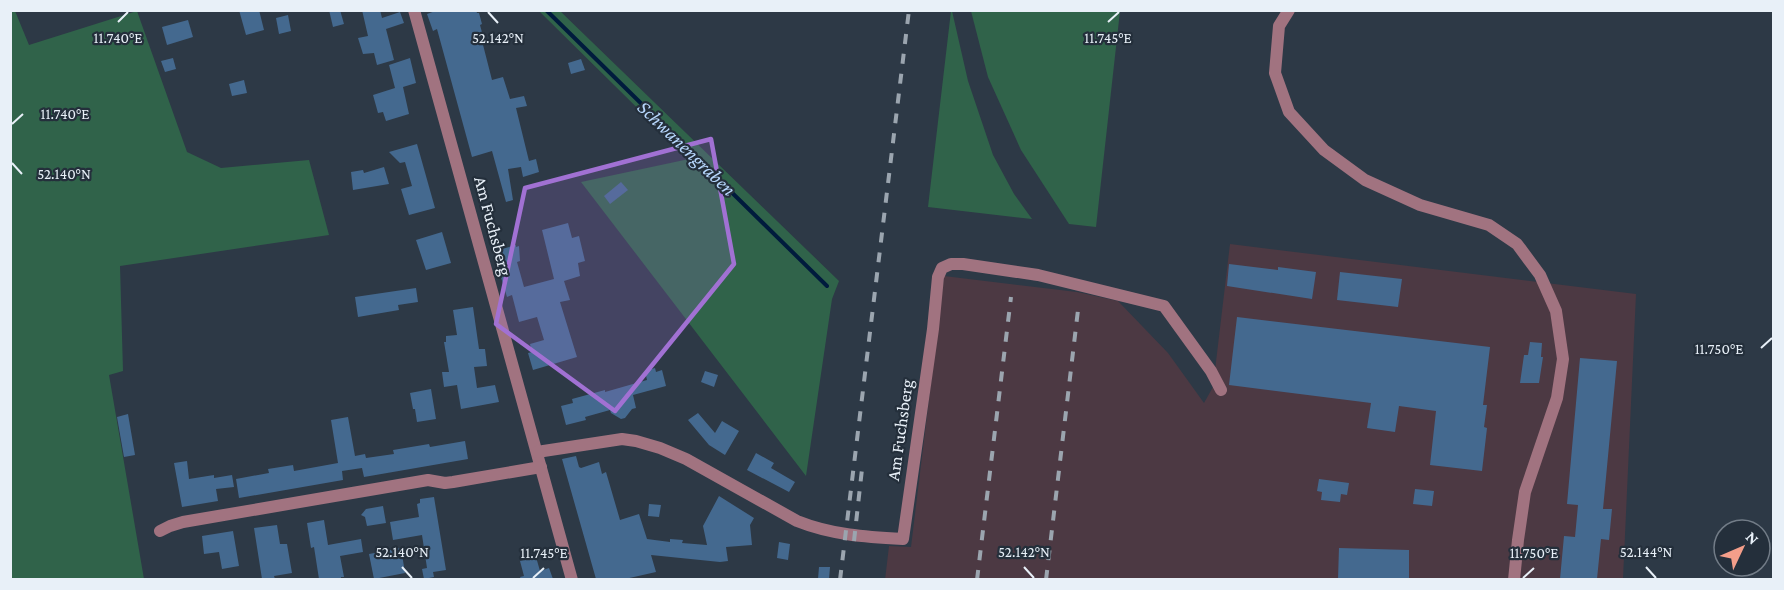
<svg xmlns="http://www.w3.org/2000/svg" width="1784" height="590" font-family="'Crimson Pro',serif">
<rect width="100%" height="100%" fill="#2d3946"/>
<polygon fill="#4c3943" points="1230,244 1636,294 1623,579 885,580 889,546 911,547 944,276 1077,292 1118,301 1168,353 1204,403 1213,387"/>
<g fill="#30634a">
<polygon points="10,11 15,11 29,45 137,11 187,152 221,168 309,160 329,235 120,266 123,371 109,375 144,579 11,579"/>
<polygon points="539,11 560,11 839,281 832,299 806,476 581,182 689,159"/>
<polygon points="951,11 952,11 968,81 993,155 1014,194 1032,219 928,207"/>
<polygon points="971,11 1120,11 1096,227 1069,224 1021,150 988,77"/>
</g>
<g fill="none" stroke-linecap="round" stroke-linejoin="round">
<polyline stroke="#001b3d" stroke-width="4" points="546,10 827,286"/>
</g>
<g fill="#44698f">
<polygon points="239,10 259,10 264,30 246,35"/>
<polygon points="329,10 340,10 344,24 333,27"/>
<polygon points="362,10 380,10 382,18 400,12 404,23 386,29 394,60 377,65 374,53 363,54 358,38 368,36"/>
<polygon points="438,10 476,10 477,13 479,13 482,24 480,25 483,36 481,37 492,80 503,77 510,99 524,96 527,106 516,108 529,161 536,159 539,172 523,177 521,167 508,169 513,200 506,202 492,151 472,157 437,29 433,31 427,14"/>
<polygon points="288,15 291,31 279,34 276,18"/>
<polygon points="188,20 193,37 167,45 162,27"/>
<polygon points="173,58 176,69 165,72 161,61"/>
<polygon points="410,58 416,83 403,87 409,114 386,121 383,112 378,113 373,95 395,88 389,65"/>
<polygon points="581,59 585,70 571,74 568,63"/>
<polygon points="244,80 247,93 232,96 229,84"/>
<polygon points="417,144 435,208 409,215 401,189 412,186 405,162 400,163 389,152"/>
<polygon points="384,167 389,184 353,190 351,172 363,170 364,173"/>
<polygon points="621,182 628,190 610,204 604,196"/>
<polygon points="568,223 572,238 579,236 585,261 578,263 580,276 564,281 570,300 560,302 577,357 533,370 528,353 532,352 530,344 544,340 537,317 519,322 512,295 507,297 499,271 504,266 499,250 516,245 516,247 519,246 520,261 517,262 524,287 554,279 542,230"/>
<polygon points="442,232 451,263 426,270 416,240"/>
<polygon points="1229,264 1278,270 1278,267 1316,272 1312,299 1227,286"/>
<polygon points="1340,272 1402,279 1398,307 1337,300"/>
<polygon points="416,288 418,302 398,305 399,310 358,317 355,297"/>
<polygon points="473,307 479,349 485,349 487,366 474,367 477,388 495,385 499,402 461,409 457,385 444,387 442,372 449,372 444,342 446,342 446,336 457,335 453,310"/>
<polygon points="1237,317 1490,347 1483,405 1487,405 1484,427 1487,428 1482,471 1430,465 1436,411 1399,406 1395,432 1367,428 1371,403 1229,385"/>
<polygon points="1530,342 1542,343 1541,357 1543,357 1539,383 1520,383 1524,355 1528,355"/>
<polygon points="1580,358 1617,361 1603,509 1612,509 1609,540 1601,539 1597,579 1560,579 1564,536 1575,537 1578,505 1567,504"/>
<polygon points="655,368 656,372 662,370 666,386 633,395 636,408 632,409 625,418 621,419 611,413 610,410 585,417 586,420 566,425 561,406 573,403 572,399 605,390 605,392 647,380 645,371"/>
<polygon points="705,371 718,375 714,387 701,382"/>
<polygon points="431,389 436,419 417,422 415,409 413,409 410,393"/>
<polygon points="698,413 715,433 722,421 739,431 725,455 709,445 688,420"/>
<polygon points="128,414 135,455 124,457 117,417"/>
<polygon points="348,417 355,456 365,454 366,458 394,454 393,450 429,444 430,447 465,441 468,459 364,477 362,468 342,471 343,480 239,498 236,479 269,473 268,469 293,465 294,471 338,463 331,420"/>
<polygon points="756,453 774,463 771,468 795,482 789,492 747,470"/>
<polygon points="576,456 579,467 581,468 599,462 602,474 606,472 620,520 639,514 647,539 670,542 670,539 683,540 682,543 707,545 703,526 719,496 754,518 750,525 752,545 726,547 728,561 720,562 651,555 656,572 625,579 596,579 562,459"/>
<polygon points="187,461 189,479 214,475 214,478 232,475 234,487 216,489 218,501 182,507 174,463"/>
<polygon points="1319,479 1349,483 1347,495 1341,494 1340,502 1321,500 1322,492 1317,491"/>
<polygon points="1415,489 1434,491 1432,506 1413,504"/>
<polygon points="434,497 446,570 433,572 434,577 424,579 422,569 427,568 422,535 393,540 390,522 419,517 417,504 420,503 420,499"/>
<polygon points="649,504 661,505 659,517 648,516"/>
<polygon points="383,506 386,523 367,526 365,517 361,515 366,509"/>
<polygon points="324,520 328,545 361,539 363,552 340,556 344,577 341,577 341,579 319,579 314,547 311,548 307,523"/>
<polygon points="277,525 280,544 287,544 292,573 274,576 275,579 262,579 254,528"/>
<polygon points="233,531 239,566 222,569 219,552 204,554 202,536"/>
<polygon points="779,542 790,544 788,560 777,558"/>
<polygon points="401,548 405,573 374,579 369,554"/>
<polygon points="1339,548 1409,550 1409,579 1338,579"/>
<polygon points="536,557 540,571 549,568 553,579 521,579 520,577 524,576 520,561"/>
<polygon points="819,567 830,567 829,579 818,579"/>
</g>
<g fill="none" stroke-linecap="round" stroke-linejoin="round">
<g stroke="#a17380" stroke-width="12">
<polyline points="414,10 572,580"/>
<polyline points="1289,10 1279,26 1275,73 1289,112 1324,150 1365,180 1420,205 1489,225 1517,244 1540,275 1556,311 1563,359 1557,398 1525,492 1518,540 1514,580"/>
<path d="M 537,452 L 609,441 L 622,439 L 636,441 L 660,448 L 686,459 L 797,521 C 832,535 866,537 903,539 L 933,329 L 938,277 L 942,268 L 951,264 L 963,264 L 1038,275 L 1164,306 L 1211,371 L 1221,390"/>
<polyline points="160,531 170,526 183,522 428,480 445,483 453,482 541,467"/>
</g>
<g stroke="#9ba5af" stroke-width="4" stroke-dasharray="10 10" stroke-linecap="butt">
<polyline points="854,541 862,469"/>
<polyline points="840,580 909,10"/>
<polyline points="977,580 1011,297"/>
<polyline points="1046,580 1078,310"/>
</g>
</g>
<path fill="#a171d3" fill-opacity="0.2" stroke="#a171d3" stroke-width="4.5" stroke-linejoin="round" d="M 711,139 L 734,264 L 615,411 L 496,324 L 525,188 Z"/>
<path fill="none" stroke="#e8f0f8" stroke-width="2" d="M 488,12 L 498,23M 118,22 L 128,12M 1108,22 L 1119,12M 12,124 L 23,114M 12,163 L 22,174M 1761,348 L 1772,338M 402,567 L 412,578M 1024,567 L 1034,578M 1646,567 L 1656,578M 533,578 L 544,568M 1523,578 L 1534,568"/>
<g text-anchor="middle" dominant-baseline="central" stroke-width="4.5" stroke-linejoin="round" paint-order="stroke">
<g font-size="18" fill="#e8f0f8" stroke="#242f3b">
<text transform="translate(493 226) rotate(75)">Am Fuchsberg</text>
<text transform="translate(900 430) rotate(-82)">Am Fuchsberg</text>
</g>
<g font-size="20" font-style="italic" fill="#b7d7fd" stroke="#242f3b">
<text transform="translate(687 148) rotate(44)">Schwanengraben</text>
</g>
</g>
<g font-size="15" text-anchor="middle" fill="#e8f0f8" stroke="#242f3b" stroke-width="4.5" stroke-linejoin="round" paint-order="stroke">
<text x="118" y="43">11.740°E</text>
<text x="1108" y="43">11.745°E</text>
<text x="498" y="43">52.142°N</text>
<text x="65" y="119">11.740°E</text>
<text x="64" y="179">52.140°N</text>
<text x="1719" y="354">11.750°E</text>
<text x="402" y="557">52.140°N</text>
<text x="1024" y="557">52.142°N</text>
<text x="1646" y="557">52.144°N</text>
<text x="544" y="558">11.745°E</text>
<text x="1534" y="558">11.750°E</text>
</g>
<rect width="1784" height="590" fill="none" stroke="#e8f0f8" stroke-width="24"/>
<g transform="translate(1742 548) rotate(46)"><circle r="28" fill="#242f3b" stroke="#727c87" stroke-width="1.5"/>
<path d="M0-4.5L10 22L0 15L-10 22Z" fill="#f49e8a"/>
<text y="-9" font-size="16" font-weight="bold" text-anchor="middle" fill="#e8f0f8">N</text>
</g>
</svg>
